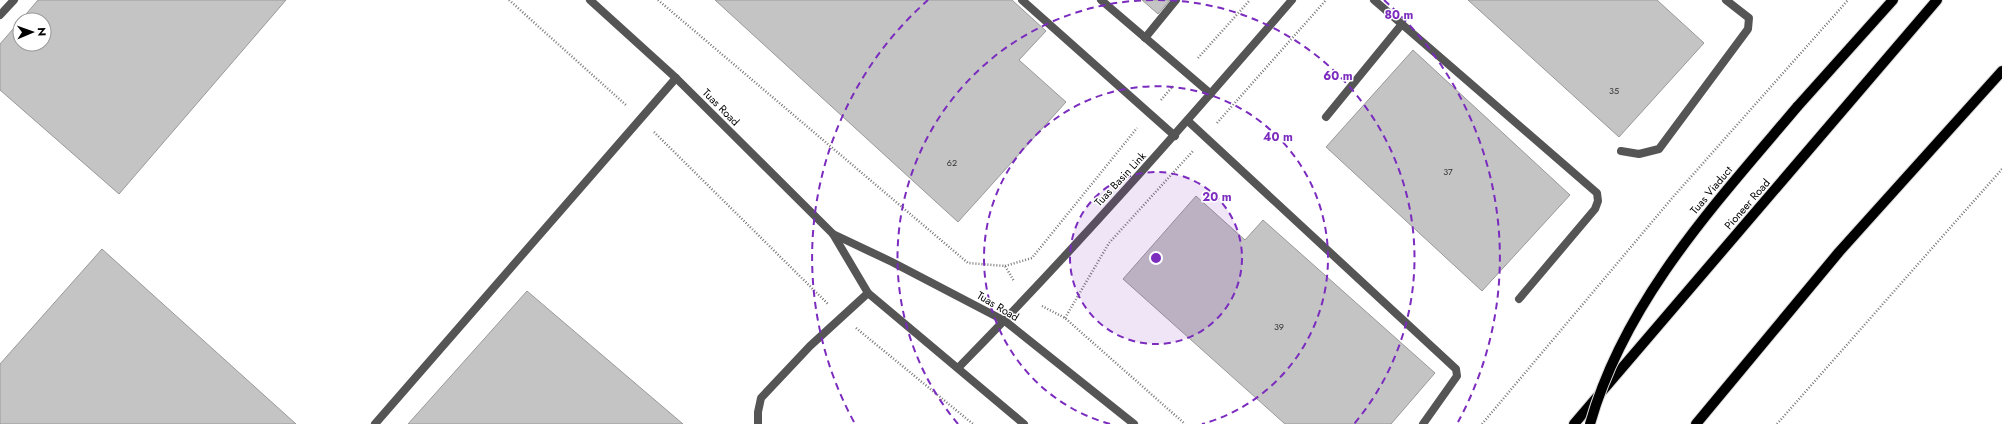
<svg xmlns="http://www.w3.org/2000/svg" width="2002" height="424" font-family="Jost,sans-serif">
<rect width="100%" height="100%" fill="#fff"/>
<g fill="#c4c4c4" stroke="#999">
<polygon points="38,0 286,0 119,194 0,90 0,44 20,21 20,44 44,44 44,20 21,20"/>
<polygon points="715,0 1012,0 1046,31 1019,60 1066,102 958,222"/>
<polygon points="1142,0 1170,0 1158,14"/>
<polygon points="1468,0 1657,0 1704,43 1619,137"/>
<polygon points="1413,50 1570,195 1482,291 1326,147"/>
<polygon points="1196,196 1245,240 1263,220 1435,373 1391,424 1285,424 1123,279"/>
<polygon points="102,249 296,424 0,424 0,364"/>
<polygon points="527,291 683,424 408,424"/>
</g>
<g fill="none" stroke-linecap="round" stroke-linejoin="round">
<g stroke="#dbdbdb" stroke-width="12">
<g id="primary">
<polyline points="1797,107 1893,0"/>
<polyline points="1574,424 1937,0"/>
<polyline points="1696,424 1839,252 2002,71"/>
</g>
</g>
<g stroke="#777" stroke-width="2.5" stroke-dasharray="1 2" stroke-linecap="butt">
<polyline points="509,0 627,106"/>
<polyline points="658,0 968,263 1005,266 1014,281"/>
<polyline points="1198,58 1250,0"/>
<polyline points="1161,100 1173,86"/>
<polyline points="1217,123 1326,0"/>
<polyline points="654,132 828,304"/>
<polyline points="1005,266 1032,258 1137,128"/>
<polyline points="1042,306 1065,318 1185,424"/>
<polyline points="1065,318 1109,243 1193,151"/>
<polyline points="856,328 973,424"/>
<polyline points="1482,424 1673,197 1848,0"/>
<polyline points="1777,424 2002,169"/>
</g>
<g stroke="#555" stroke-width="8">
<polyline points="1022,0 1175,136"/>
<polyline points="1101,0 1211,94"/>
<polyline points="1374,0 1597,193 1598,201 1595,209 1519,299"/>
<polyline points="0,15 14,0"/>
<polyline points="1145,38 1176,0"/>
<polyline points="1326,117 1402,24"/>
<polyline points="1188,121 1456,369 1457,376 1423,424"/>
<polyline points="1621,151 1639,154 1659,149 1748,29 1749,18 1726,0"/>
<polyline points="375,424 676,78"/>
<polyline points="758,424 758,412 761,398 810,346 868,293"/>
</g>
<g stroke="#555" stroke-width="8">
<polyline points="590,0 676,78 833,234 868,293 1024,424"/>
<polyline points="833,234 892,262 1005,321 1134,424"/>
<path d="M 958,368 C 1074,250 1184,125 1292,0"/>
</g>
<use href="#primary" stroke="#000" stroke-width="10"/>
<g stroke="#dbdbdb" stroke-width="12" stroke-linecap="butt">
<path id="primary-bridge" d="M 1590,424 C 1625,300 1716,203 1797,107"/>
</g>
<use href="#primary-bridge" stroke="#000" stroke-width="10"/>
</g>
<circle cx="1156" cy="258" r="86" fill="#7b2cbf" fill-opacity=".12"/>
<g fill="none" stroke="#7b2cbf" stroke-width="2" stroke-dasharray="7 5">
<circle cx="1156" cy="258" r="86"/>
<path d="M1110 424A172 172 0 1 1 1202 424"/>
<path d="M958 424A258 258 0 0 1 1154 0M1158 0A258 258 0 0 1 1354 424"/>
<path d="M854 422A344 344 0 0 1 928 0M1384 0A344 344 0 0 1 1458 422"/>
</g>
<g text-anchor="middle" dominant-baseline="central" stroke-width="3" stroke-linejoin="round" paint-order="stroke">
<g font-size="9" fill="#313131">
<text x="1614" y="90">35</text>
<text x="952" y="162">62</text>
<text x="1448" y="171">37</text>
<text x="1279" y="326">39</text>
</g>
<g font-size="11" fill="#000" stroke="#fff">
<text transform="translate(721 107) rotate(45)">Tuas Road</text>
<text transform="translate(1120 179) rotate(-47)">Tuas Basin Link</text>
<text transform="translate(1711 190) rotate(-50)">Tuas Viaduct</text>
<text transform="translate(1747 204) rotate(-49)">Pioneer Road</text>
<text transform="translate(998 306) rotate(31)">Tuas Road</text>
</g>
</g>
<circle cx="1156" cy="258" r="6" fill="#7b2cbf" stroke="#fff" stroke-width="2"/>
<g font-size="12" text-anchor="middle" font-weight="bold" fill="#7b2cbf" stroke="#fff" stroke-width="3" stroke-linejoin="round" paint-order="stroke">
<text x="1399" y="19">80 m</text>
<text x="1338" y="80">60 m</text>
<text x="1278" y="141">40 m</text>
<text x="1217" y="201">20 m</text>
</g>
<g transform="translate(32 32) rotate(88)"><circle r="19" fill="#ffffff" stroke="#999999"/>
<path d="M0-3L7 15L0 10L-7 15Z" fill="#000000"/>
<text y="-6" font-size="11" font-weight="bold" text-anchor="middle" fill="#000000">N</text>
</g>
</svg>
